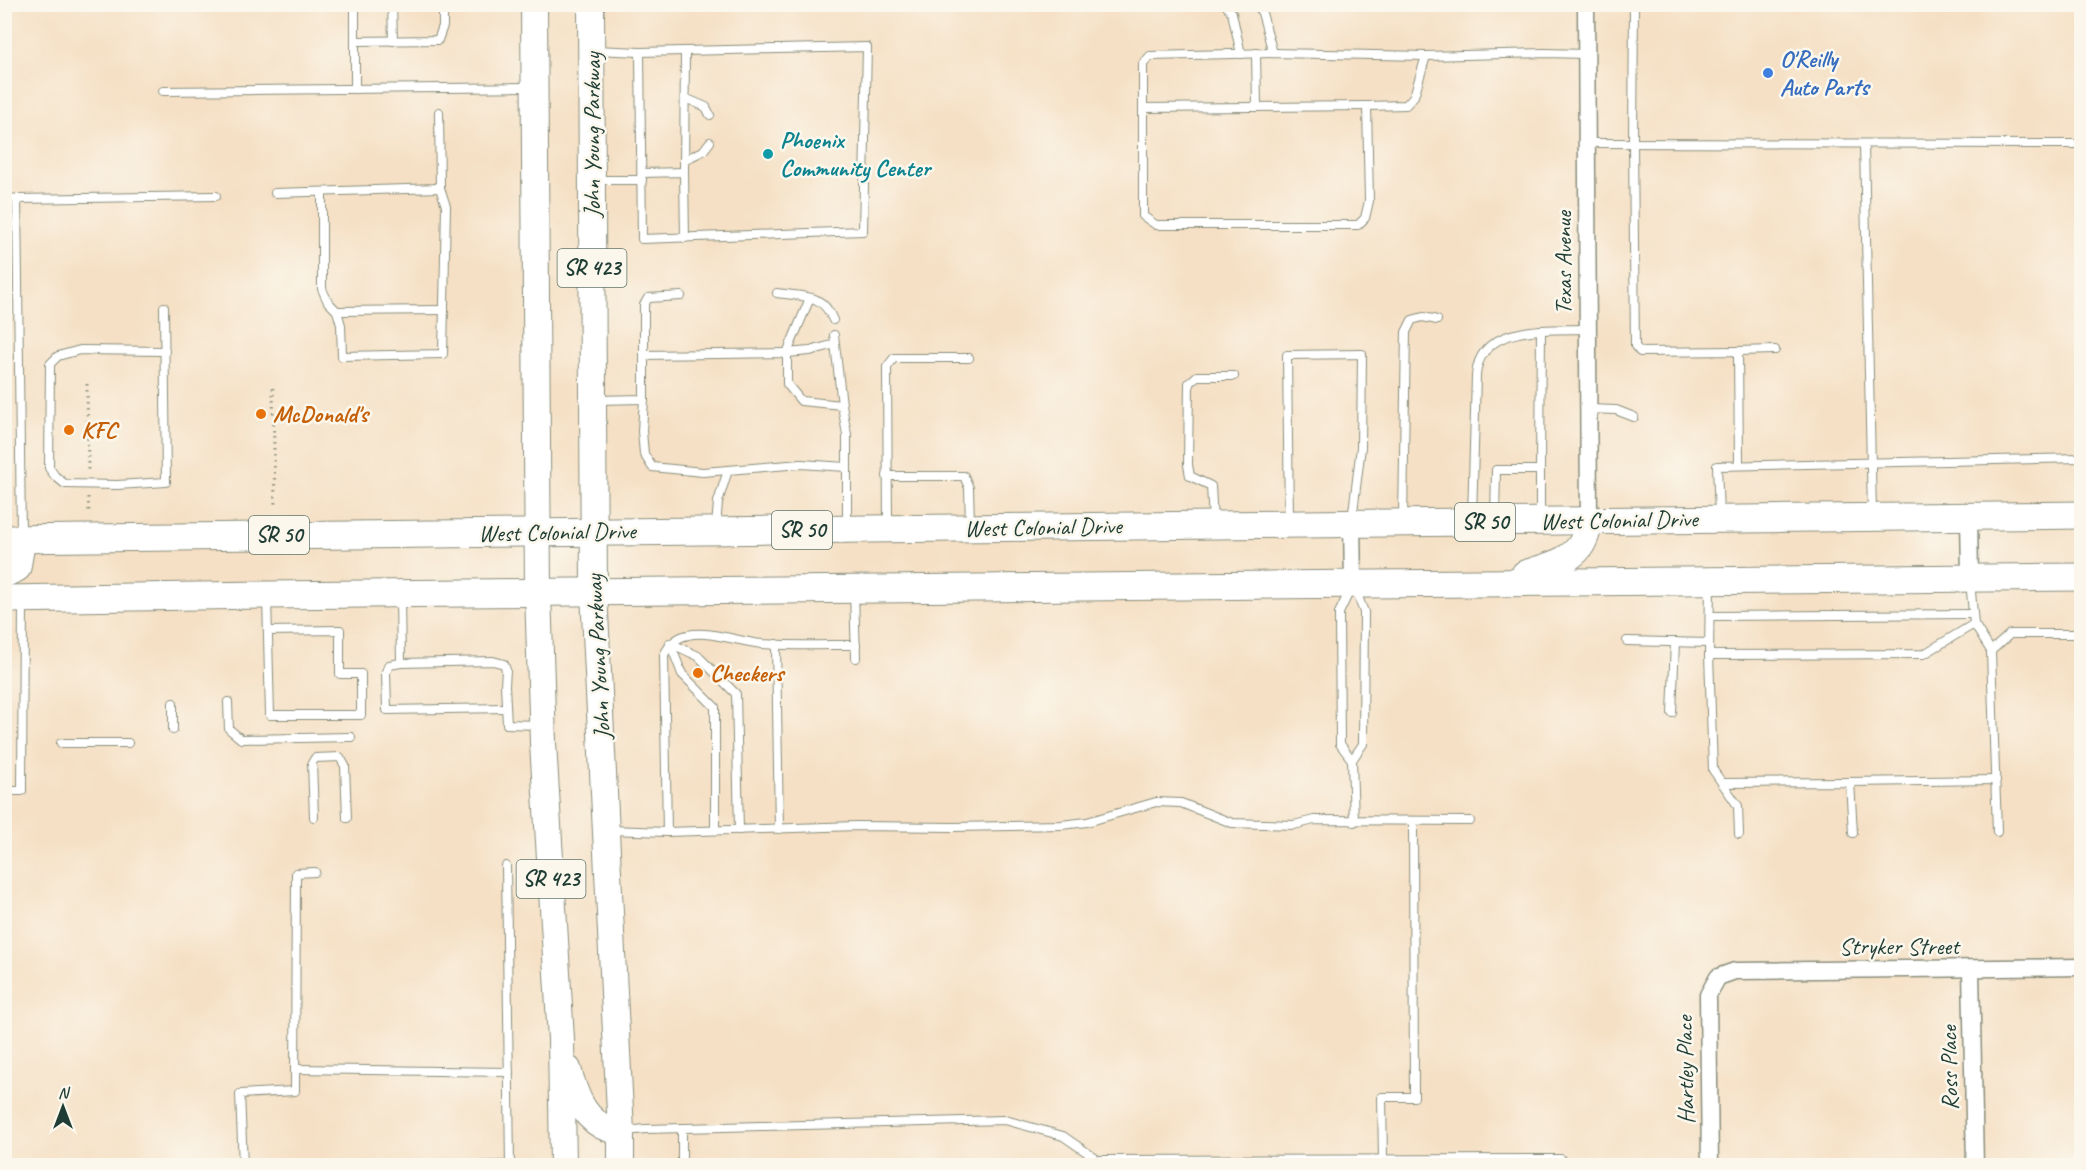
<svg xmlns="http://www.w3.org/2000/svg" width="2086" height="1170" font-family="Caveat,sans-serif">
<rect width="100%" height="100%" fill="#fbf7ec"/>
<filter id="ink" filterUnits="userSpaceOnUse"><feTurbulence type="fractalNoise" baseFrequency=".0167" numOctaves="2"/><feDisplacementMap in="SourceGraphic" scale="12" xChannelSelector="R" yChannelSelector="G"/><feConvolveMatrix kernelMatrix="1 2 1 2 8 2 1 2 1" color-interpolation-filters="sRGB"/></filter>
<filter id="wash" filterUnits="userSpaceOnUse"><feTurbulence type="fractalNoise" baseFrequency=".008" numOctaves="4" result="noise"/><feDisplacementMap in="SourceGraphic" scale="24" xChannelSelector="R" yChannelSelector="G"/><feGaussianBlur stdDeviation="1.35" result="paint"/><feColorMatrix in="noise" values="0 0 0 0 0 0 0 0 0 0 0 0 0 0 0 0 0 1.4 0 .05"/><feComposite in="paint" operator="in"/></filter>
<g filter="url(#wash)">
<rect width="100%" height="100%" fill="#f5e0c5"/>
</g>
<g filter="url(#ink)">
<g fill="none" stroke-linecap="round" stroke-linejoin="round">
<g stroke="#8a8e7c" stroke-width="10">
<g id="service">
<polyline points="355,4 355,89"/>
<polyline points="392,4 393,41"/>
<polyline points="1225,4 1232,13 1241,54"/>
<polyline points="1257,4 1262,13 1273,53"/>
<polyline points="1634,4 1633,143 1635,346 1640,352 1738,351 1739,465"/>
<polyline points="355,41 438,40 443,26 443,4"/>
<polygon points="867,47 863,231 642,239 640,52"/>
<polyline points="595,50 640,52"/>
<polyline points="1256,53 1257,107"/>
<polyline points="1426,56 1414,96 1406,105 1367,106 1369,201 1365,218 1358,225 1156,225 1143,216 1143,64 1150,56 1273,53 1426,56 1544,53 1586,54"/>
<polyline points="163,91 531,87"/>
<polyline points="685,98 706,107 710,115"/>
<polyline points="1143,108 1367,106"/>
<polyline points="1587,143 2082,144"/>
<polyline points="1864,144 1872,514"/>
<polyline points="684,160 703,151 710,142"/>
<polyline points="684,172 685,52"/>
<polyline points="642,173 684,172 685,238"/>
<polyline points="595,180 642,180"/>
<polyline points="322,192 322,289 328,302 337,311 341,325 342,356 443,354 446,206 440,188 439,112"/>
<polyline points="275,193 440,188"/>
<polyline points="4,197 17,199 216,196"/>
<polyline points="17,199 21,535"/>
<path d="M 777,293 C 803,297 822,292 833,320"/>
<polyline points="810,298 787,353 810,351 835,344"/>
<polyline points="164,307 166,482 117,485 65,484 55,476 49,468 50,364 58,356 80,350 165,351"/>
<polyline points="337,311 444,310"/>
<polyline points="834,335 842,405"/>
<polyline points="1738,351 1775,350"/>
<polyline points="644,355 644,305 648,298 681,296"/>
<polyline points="644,399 642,431 644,454 652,467 703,472 728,470"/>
<polyline points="596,400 644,399 644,355 787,353 787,384 801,401 842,405 847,435 847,525"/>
<polyline points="1588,409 1616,410 1634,417"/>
<polyline points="1540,470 1541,330"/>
<polyline points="887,476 964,476 969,488 970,524"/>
<polyline points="1719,515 1717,466 2082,458"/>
<path d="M 1472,518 L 1476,376 C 1479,323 1549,330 1588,329"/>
<polyline points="1495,518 1496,470 1540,470 1540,518"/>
<polyline points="1403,519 1406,332 1412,320 1423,317 1437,320"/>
<polyline points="1289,521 1287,355 1362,354 1361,447 1352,520"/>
<polyline points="1213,522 1211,486 1190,476 1188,465 1189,383 1197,376 1234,376"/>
<polyline points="888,526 887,367 894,358 969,358"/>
<polyline points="716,527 718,502 728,470 801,464 846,467"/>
<polyline points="1970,581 1974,624 1991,651"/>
<polyline points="1710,583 1709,655 1713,770 1738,806 1739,834"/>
<polyline points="1350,590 1339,613 1340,744 1352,760"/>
<polyline points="854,592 856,658"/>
<polyline points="400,597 401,663 493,661 504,664 506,670 505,685 507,724 539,725"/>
<polyline points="267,598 270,715 361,715 361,674 340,674 340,630 268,631"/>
<polyline points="1711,616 1973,614"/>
<polyline points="1627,641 1709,643"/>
<polyline points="670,643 698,656 736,694 739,830"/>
<polyline points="670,643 682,674 715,707 715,830"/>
<polyline points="776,644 779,829"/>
<polyline points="1709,655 1924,654 1974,624"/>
<polyline points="401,663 389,665 386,672 387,710 506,708"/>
<polyline points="228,702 229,729 241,739 351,737"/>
<polyline points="1672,713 1675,642"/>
<polyline points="173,730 173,703"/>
<polyline points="61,743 128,743"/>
<polyline points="1850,782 1996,780"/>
<polyline points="1722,783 1850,782 1853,833"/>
<polyline points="4,791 22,791 23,602"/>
<polyline points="314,817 312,763 315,758 340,757 345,766 347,818"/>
<polyline points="1354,822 1352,760 1363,744 1364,612 1355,589"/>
<polyline points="609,830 667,832 857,826 953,827 1061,825 1087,822 1156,802 1181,803 1232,823 1294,825 1314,820 1470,821"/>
<path d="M 667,832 L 664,655 C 669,645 676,637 688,635 C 709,630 739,642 762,644 C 793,646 825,645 856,645"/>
<polyline points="1997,832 1991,651 2010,634 2082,634"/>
<polyline points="295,1069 509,1072"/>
<polyline points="682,1128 682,1166"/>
<polyline points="625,1131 646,1129 1005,1120 1063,1136 1098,1160 1098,1166"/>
<polyline points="1383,1159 1382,1097 1414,1097 1413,821"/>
<polyline points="1098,1160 1561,1159"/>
<polyline points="243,1166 240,1094 295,1091 296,873 315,872"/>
<polyline points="470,1166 510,1165 506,866"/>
</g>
</g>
<g stroke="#8a8e7c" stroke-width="19">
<g id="minor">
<polyline points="1586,4 1589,521"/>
<polyline points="1969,516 1970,578"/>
<polyline points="1352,523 1353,583"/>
<polyline points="1971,970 1975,1166"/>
<polyline points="1710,1166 1708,995 1718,977 1735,971 2082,967"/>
</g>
</g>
<g stroke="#8a8e7c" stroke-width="28">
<g id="primary">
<polyline points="534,4 538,593 543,743 561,1039 563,1166"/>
<polyline points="591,4 594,593 621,1132 621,1166"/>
<path d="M 568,1069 C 574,1090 581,1115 602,1126 C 608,1129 615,1130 621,1132"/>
</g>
</g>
<g stroke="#8a8e7c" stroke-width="29">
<g id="trunk">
<polyline points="4,539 2082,515"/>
<polyline points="4,574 17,568 22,539"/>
<path d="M 1525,574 C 1545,567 1575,562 1584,539 C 1587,534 1587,527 1589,521"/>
<polyline points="4,599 267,595 2082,577"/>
</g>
</g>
<g stroke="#8a8e7c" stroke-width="3" stroke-dasharray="1.5 4.5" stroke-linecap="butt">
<polyline points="87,384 88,473"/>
<polyline points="273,388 275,508"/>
<polyline points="88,497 89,511"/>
</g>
<use href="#service" stroke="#fff" stroke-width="8"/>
<use href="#minor" stroke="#fff" stroke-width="16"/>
<use href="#primary" stroke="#fff" stroke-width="26"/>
<use href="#trunk" stroke="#fff" stroke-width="27"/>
</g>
</g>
<circle fill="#3f7fe0" stroke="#fbf7ec" stroke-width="2" cx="1768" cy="73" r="6"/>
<circle fill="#0f9aa8" stroke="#fbf7ec" stroke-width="2" cx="768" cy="154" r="6"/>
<g fill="#e8710a" stroke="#fbf7ec" stroke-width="2">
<circle cx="261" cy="414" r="6"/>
<circle cx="69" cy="430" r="6"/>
<circle cx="698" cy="673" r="6"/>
</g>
<g text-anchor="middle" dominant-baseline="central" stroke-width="5" stroke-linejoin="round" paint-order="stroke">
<g fill="#fbf7ec" stroke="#61756b" stroke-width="1.5">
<rect x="557.5" y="249" width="69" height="38" rx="4.5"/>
<rect x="1455" y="503" width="60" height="38" rx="4.5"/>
<rect x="772" y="511" width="60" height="38" rx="4.5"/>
<rect x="249" y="516" width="60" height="38" rx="4.5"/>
<rect x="516.5" y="860" width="69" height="38" rx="4.5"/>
</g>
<g font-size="22" font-weight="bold" fill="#1f3d34">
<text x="592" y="268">SR 423</text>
<text x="1485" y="522">SR 50</text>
<text x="802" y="530">SR 50</text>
<text x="279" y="535">SR 50</text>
<text x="551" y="879">SR 423</text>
</g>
<g font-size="24" font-weight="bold" fill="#366cbe" stroke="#fbf7ec" text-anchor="start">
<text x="1780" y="59">O'Reilly<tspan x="1780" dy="28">Auto Parts</tspan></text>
</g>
<g font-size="24" fill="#1f3d34" stroke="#fbf7ec">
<text transform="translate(592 135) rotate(-90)">John Young Parkway</text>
<text transform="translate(1563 263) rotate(-90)">Texas Avenue</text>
<text transform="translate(1619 520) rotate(-1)">West Colonial Drive</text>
<text transform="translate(1043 527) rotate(-1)">West Colonial Drive</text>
<text transform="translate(557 532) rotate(-1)">West Colonial Drive</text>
<text transform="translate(598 657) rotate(-93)">John Young Parkway</text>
<text x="1899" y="946">Stryker Street</text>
<text transform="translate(1949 1068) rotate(-91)">Ross Place</text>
<text transform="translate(1685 1070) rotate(-91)">Hartley Place</text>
</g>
<g font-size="24" font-weight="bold" fill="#0d838f" stroke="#fbf7ec" text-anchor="start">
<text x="780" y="140">Phoenix<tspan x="780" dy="28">Community Center</tspan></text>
</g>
<g font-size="24" font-weight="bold" fill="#c56008" stroke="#fbf7ec" text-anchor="start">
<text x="273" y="414">McDonald's</text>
<text x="81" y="430">KFC</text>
<text x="710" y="673">Checkers</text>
</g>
</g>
<rect width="2086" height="1170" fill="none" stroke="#fbf7ec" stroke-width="24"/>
<g transform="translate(63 1107)" stroke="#fbf7ec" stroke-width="4.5" paint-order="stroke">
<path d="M0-4.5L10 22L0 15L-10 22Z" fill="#1f3d34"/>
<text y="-9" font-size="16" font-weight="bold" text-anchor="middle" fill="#1f3d34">N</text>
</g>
</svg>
